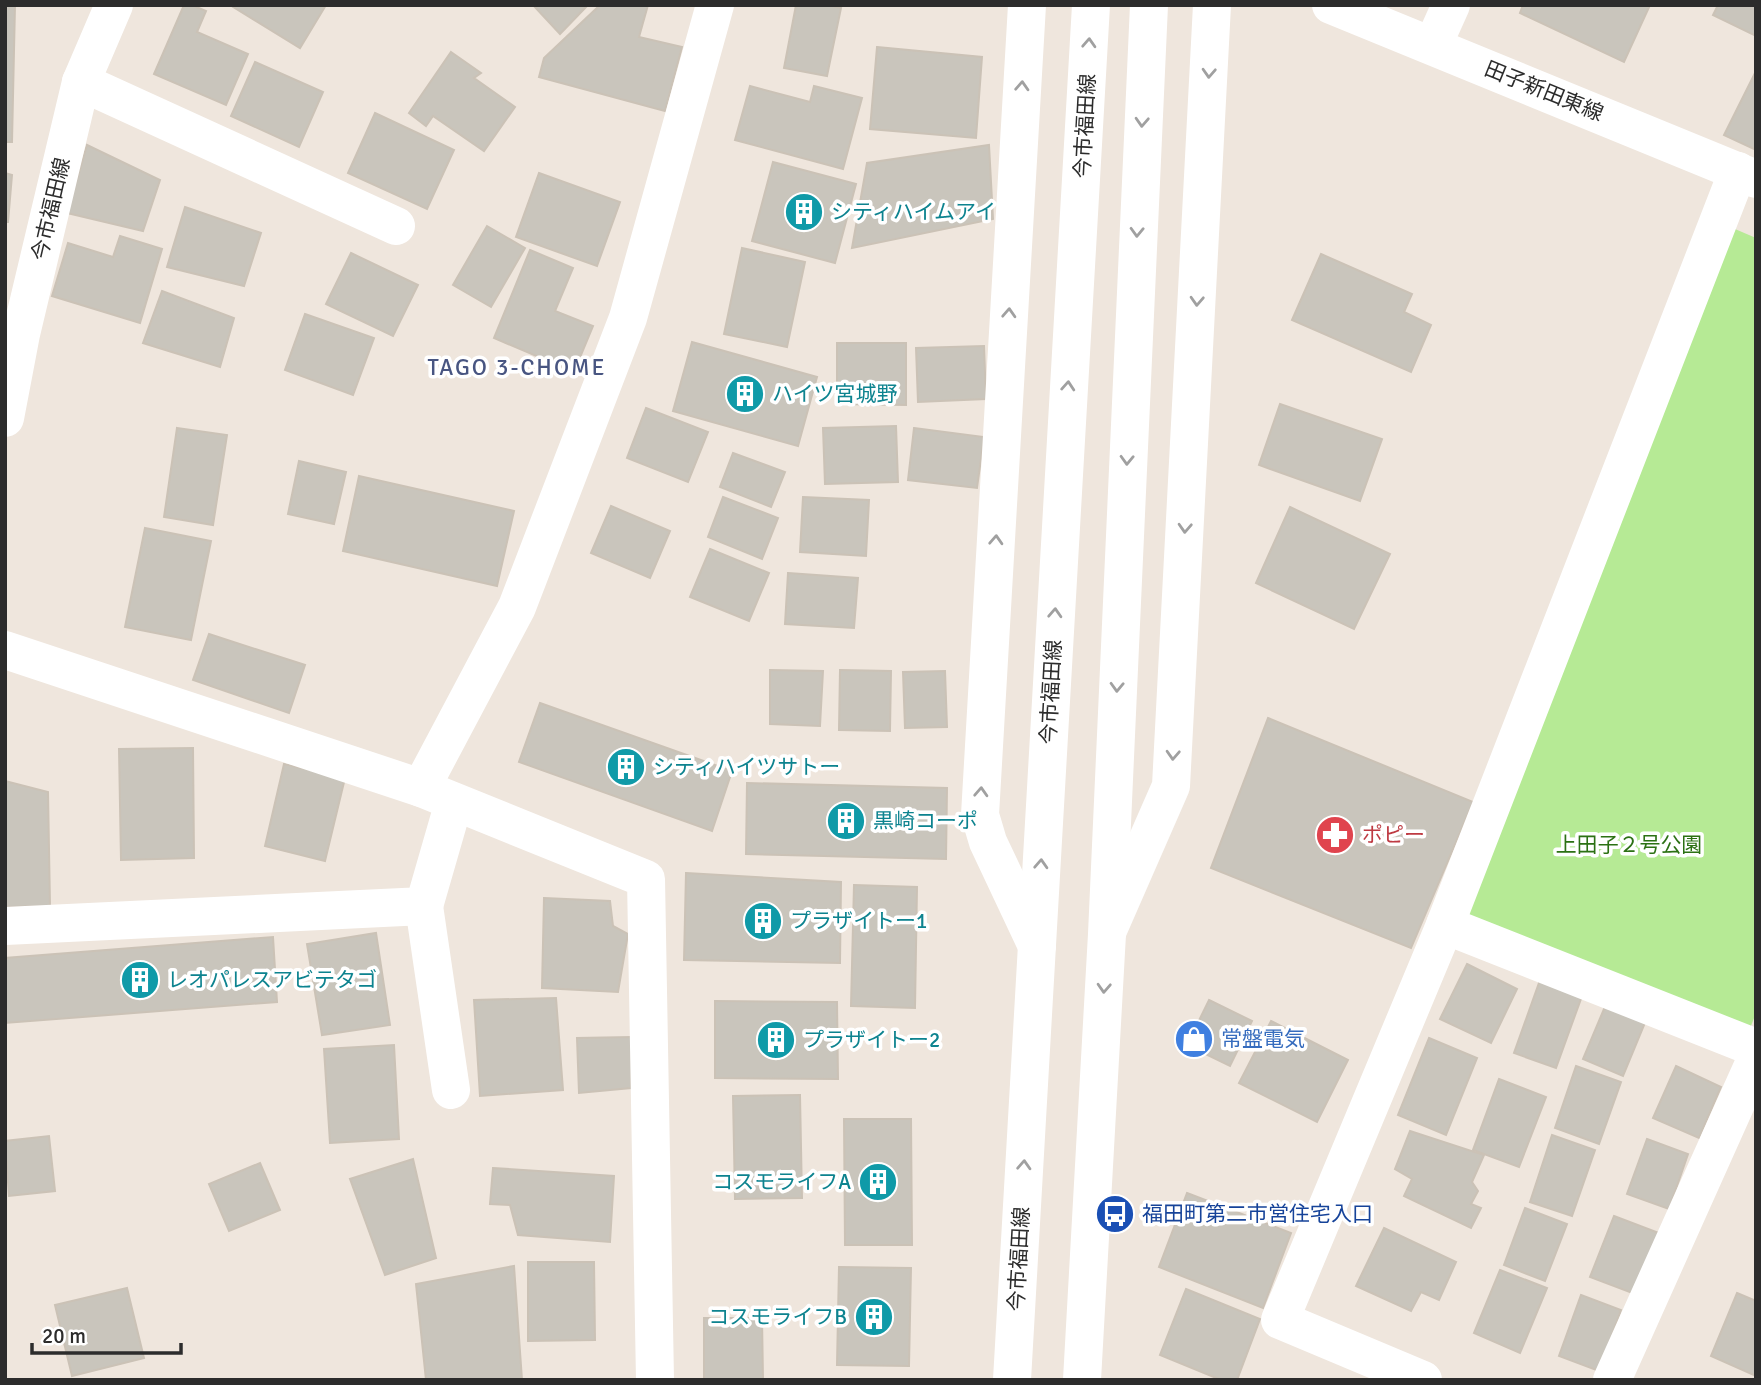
<svg xmlns="http://www.w3.org/2000/svg" width="1761" height="1385" font-family="Signika,'Noto Sans JP',sans-serif">
<rect width="100%" height="100%" fill="#efe6dd"/>
<polygon fill="#b6ea95" points="1735,229 1756,238 1756,1013 1749,1031 1463,917"/>
<g fill="#c9c5bc" stroke="#cbc2b6" stroke-width="2">
<polygon points="5,5 15,5 12,142 5,142"/>
<polygon points="184,5 192,5 206,11 197,32 248,54 226,105 154,74"/>
<polygon points="230,5 326,5 300,48"/>
<polygon points="533,5 588,5 560,34"/>
<polygon points="600,5 648,5 639,37 682,47 665,111 539,77 544,58"/>
<polygon points="796,5 828,5 841,8 827,76 784,68"/>
<polygon points="1523,5 1650,5 1624,62 1520,13"/>
<polygon points="1718,5 1756,5 1756,36 1713,15"/>
<polygon points="877,47 982,57 976,138 870,129"/>
<polygon points="451,52 481,73 474,78 515,107 484,151 433,116 426,126 409,113"/>
<polygon points="255,62 323,92 299,147 231,116"/>
<polygon points="1756,71 1756,150 1724,135"/>
<polygon points="750,86 810,102 814,86 862,98 843,169 735,140"/>
<polygon points="375,113 454,150 427,209 348,173"/>
<polygon points="87,145 160,180 143,231 67,213"/>
<polygon points="989,145 993,219 852,248 867,163"/>
<polygon points="773,162 856,184 835,263 752,241"/>
<polygon points="5,173 12,175 8,222 5,222"/>
<polygon points="539,173 620,202 597,266 516,237"/>
<polygon points="185,207 261,233 244,286 167,267"/>
<polygon points="487,226 525,248 491,307 453,285"/>
<polygon points="120,236 162,249 140,323 52,296 68,243 113,257"/>
<polygon points="742,248 805,262 787,347 724,334"/>
<polygon points="530,250 573,268 555,311 593,326 574,372 494,338"/>
<polygon points="351,253 418,285 393,336 326,304"/>
<polygon points="1321,254 1412,294 1404,312 1431,325 1411,372 1292,320"/>
<polygon points="162,291 234,318 220,367 143,343"/>
<polygon points="305,314 374,338 353,395 285,370"/>
<polygon points="692,342 817,377 798,446 673,411"/>
<polygon points="837,343 906,343 906,405 837,404"/>
<polygon points="984,346 986,399 918,402 916,348"/>
<polygon points="1280,404 1382,439 1360,501 1259,465"/>
<polygon points="646,408 708,432 688,482 627,458"/>
<polygon points="896,426 898,482 825,484 823,428"/>
<polygon points="177,428 227,435 213,525 164,517"/>
<polygon points="914,428 984,437 977,488 908,480"/>
<polygon points="733,453 785,472 771,507 720,487"/>
<polygon points="299,461 346,472 334,524 288,514"/>
<polygon points="359,476 514,511 497,586 343,551"/>
<polygon points="723,497 778,518 762,559 708,537"/>
<polygon points="803,497 869,500 866,556 800,552"/>
<polygon points="611,506 670,531 650,578 591,553"/>
<polygon points="1290,507 1390,554 1354,629 1256,583"/>
<polygon points="145,528 211,541 191,640 125,627"/>
<polygon points="710,549 769,573 749,621 690,597"/>
<polygon points="788,573 858,578 854,628 785,624"/>
<polygon points="209,634 305,665 289,713 193,680"/>
<polygon points="770,670 823,671 820,726 770,724"/>
<polygon points="840,670 891,671 890,731 839,730"/>
<polygon points="945,671 947,727 905,728 903,672"/>
<polygon points="540,703 732,771 712,831 519,762"/>
<polygon points="1268,718 1473,802 1411,948 1211,868"/>
<polygon points="193,748 194,858 121,860 119,749"/>
<polygon points="284,764 345,778 325,861 265,846"/>
<polygon points="5,781 48,792 50,906 5,907"/>
<polygon points="747,783 947,788 946,859 746,854"/>
<polygon points="686,873 841,882 840,963 684,960"/>
<polygon points="854,885 917,887 915,1008 851,1006"/>
<polygon points="544,898 610,901 613,926 628,934 618,992 542,988"/>
<polygon points="376,933 390,1025 322,1035 307,944"/>
<polygon points="273,937 277,1002 5,1023 5,958"/>
<polygon points="1467,964 1517,989 1491,1043 1440,1019"/>
<polygon points="1540,980 1582,996 1556,1068 1514,1053"/>
<polygon points="1609,997 1649,1013 1623,1076 1583,1059"/>
<polygon points="556,998 563,1090 480,1096 474,1000"/>
<polygon points="1209,1000 1252,1021 1230,1066 1187,1045"/>
<polygon points="715,1001 837,1002 838,1079 715,1078"/>
<polygon points="1271,1021 1348,1060 1317,1122 1239,1083"/>
<polygon points="631,1037 631,1088 579,1093 577,1038"/>
<polygon points="1429,1038 1477,1058 1446,1135 1398,1115"/>
<polygon points="394,1045 399,1139 330,1143 324,1049"/>
<polygon points="1576,1066 1621,1082 1599,1144 1555,1128"/>
<polygon points="1676,1066 1721,1087 1699,1138 1653,1118"/>
<polygon points="1499,1079 1546,1097 1519,1167 1473,1150"/>
<polygon points="800,1095 802,1198 735,1199 733,1096"/>
<polygon points="844,1119 911,1119 912,1245 845,1245"/>
<polygon points="1410,1131 1484,1155 1472,1182 1478,1191 1471,1204 1481,1208 1471,1228 1404,1196 1412,1179 1395,1169"/>
<polygon points="1552,1135 1595,1150 1572,1216 1530,1202"/>
<polygon points="49,1136 55,1191 9,1196 5,1141"/>
<polygon points="1647,1139 1688,1154 1669,1209 1627,1194"/>
<polygon points="413,1159 436,1258 385,1275 350,1179"/>
<polygon points="260,1163 280,1210 229,1231 209,1184"/>
<polygon points="493,1168 614,1176 610,1242 518,1235 510,1205 490,1204"/>
<polygon points="1187,1193 1291,1233 1263,1308 1159,1267"/>
<polygon points="1525,1208 1567,1224 1545,1281 1504,1265"/>
<polygon points="1614,1216 1659,1233 1635,1294 1590,1277"/>
<polygon points="1384,1228 1456,1262 1439,1300 1421,1292 1411,1311 1356,1286"/>
<polygon points="528,1262 594,1262 595,1340 528,1341"/>
<polygon points="514,1266 522,1380 426,1380 416,1284"/>
<polygon points="839,1267 911,1268 909,1366 837,1365"/>
<polygon points="1500,1270 1547,1288 1520,1353 1474,1333"/>
<polygon points="127,1288 144,1358 72,1376 55,1305"/>
<polygon points="1186,1289 1260,1319 1237,1380 1221,1380 1160,1355"/>
<polygon points="1737,1293 1756,1301 1756,1376 1711,1356"/>
<polygon points="1581,1295 1621,1310 1599,1371 1559,1356"/>
<polygon points="704,1318 762,1318 763,1380 704,1380"/>
</g>
<g fill="none" stroke-linecap="round" stroke-linejoin="round">
<g stroke="#fff" stroke-width="38">
<polyline points="1027,5 980,815 988,842 1037,946"/>
<polyline points="1331,5 1756,179"/>
<polyline points="1433,45 1451,5"/>
<polyline points="81,82 396,226"/>
<polyline points="5,650 421,788"/>
<polyline points="424,906 451,1090"/>
<polyline points="1445,925 1756,1048"/>
<polyline points="5,926 424,906 454,802"/>
<polyline points="1108,930 1171,786 1212,5"/>
<polyline points="655,1380 646,879 421,788 517,607 628,318 715,5"/>
<polyline points="1423,1380 1280,1320 1445,925 1738,171"/>
<polyline points="1612,1380 1756,1059"/>
</g>
<g stroke="#fff" stroke-width="38">
<polyline points="5,418 21,334 81,82 114,5"/>
<polyline points="1012,1380 1091,5"/>
<polyline points="1082,1380 1107,934 1149,5"/>
</g>
</g>
<defs><path id="oneway-chevron" d="M-2-3.5L2.5 0L-2 3.5" fill="none" stroke-width="1.6" stroke-linecap="round" stroke-linejoin="round" transform="scale(1.75)"/></defs>
<g stroke="#a0a0a0">
<use href="#oneway-chevron" transform="translate(1089 43) rotate(-87)"/>
<use href="#oneway-chevron" transform="translate(1209 73) rotate(93)"/>
<use href="#oneway-chevron" transform="translate(1022 86) rotate(-87)"/>
<use href="#oneway-chevron" transform="translate(1142 122) rotate(93)"/>
<use href="#oneway-chevron" transform="translate(1137 232) rotate(92)"/>
<use href="#oneway-chevron" transform="translate(1197 301) rotate(93)"/>
<use href="#oneway-chevron" transform="translate(1009 313) rotate(-87)"/>
<use href="#oneway-chevron" transform="translate(1068 386) rotate(-86)"/>
<use href="#oneway-chevron" transform="translate(1127 460) rotate(92)"/>
<use href="#oneway-chevron" transform="translate(1185 528) rotate(93)"/>
<use href="#oneway-chevron" transform="translate(996 540) rotate(-87)"/>
<use href="#oneway-chevron" transform="translate(1055 613) rotate(-87)"/>
<use href="#oneway-chevron" transform="translate(1117 687) rotate(92)"/>
<use href="#oneway-chevron" transform="translate(1173 755) rotate(93)"/>
<use href="#oneway-chevron" transform="translate(981 792) rotate(-87)"/>
<use href="#oneway-chevron" transform="translate(1041 864) rotate(-87)"/>
<use href="#oneway-chevron" transform="translate(1104 988) rotate(93)"/>
<use href="#oneway-chevron" transform="translate(1024 1165) rotate(-87)"/>
</g>
<defs>
<g id="building-disc" transform="scale(2.0125)"><circle r="9.5" fill="#0f9aa8" stroke="#fff"/><path d="M-4-6H4V6H1V3H-1V6H-4ZM-2.5-4.3h1.7v1.8h-1.7ZM.8-4.3h1.7v1.8H.8ZM-2.5-1h1.7V.8h-1.7ZM.8-1h1.7V.8H.8Z" fill="#fff"/></g>
<g id="pharmacy-disc" transform="scale(2.0125)"><circle r="9.5" fill="#e0444e" stroke="#fff"/><path d="M-2-6h4v4h4v4h-4v4h-4v-4h-4v-4h4Z" fill="#fff"/></g>
<g id="shop-disc" transform="scale(2.0125)"><circle r="9.5" fill="#3f7fe0" stroke="#fff"/><path d="M-5-2.5h2.3a2.7 3.5 0 0 1 5.4 0H5L5.5 6h-11ZM-1.5-2.5h3a1.5 2.3 0 0 0-3 0Z" fill="#fff"/></g>
<g id="bus-disc" transform="scale(2.0125)"><circle r="9.5" fill="#1a4fb4" stroke="#fff"/><path d="M-5-6H5V4H4V6H2V4H-2V6H-4V4H-5ZM-3.5-4V0h7V-4ZM-3.5 1.2v1.5H-2V1.2ZM2 1.2v1.5H3.5V1.2Z" fill="#fff"/></g>
</defs>
<g fill-rule="evenodd">
<use href="#building-disc" x="804" y="212"/>
<use href="#building-disc" x="745" y="394"/>
<use href="#building-disc" x="626" y="767"/>
<use href="#building-disc" x="846" y="821"/>
<use href="#pharmacy-disc" x="1335" y="835"/>
<use href="#building-disc" x="763" y="921"/>
<use href="#building-disc" x="140" y="980"/>
<use href="#shop-disc" x="1194" y="1039"/>
<use href="#building-disc" x="776" y="1040"/>
<use href="#building-disc" x="878" y="1182"/>
<use href="#bus-disc" x="1115" y="1214"/>
<use href="#building-disc" x="874" y="1317"/>
</g>
<g text-anchor="middle" dominant-baseline="central" stroke-width="7" stroke-linejoin="round" paint-order="stroke">
<g font-size="21" fill="#2c2c2c" stroke="#fff">
<text transform="translate(1544 91) rotate(22)">田子新田東線</text>
<text transform="translate(1085 126) rotate(-87)">今市福田線</text>
<text transform="translate(51 209) rotate(-77)">今市福田線</text>
<text transform="translate(1051 692) rotate(-87)">今市福田線</text>
<text transform="translate(1019 1259) rotate(-87)">今市福田線</text>
</g>
<g font-size="21" fill="#0d838f" stroke="#fff" text-anchor="start">
<text x="831" y="212">シティハイムアイ</text>
<text x="772" y="394">ハイツ宮城野</text>
<text x="653" y="767">シティハイツサトー</text>
<text x="873" y="821">黒崎コーポ</text>
<text x="790" y="921">プラザイトー1</text>
<text x="167" y="980">レオパレスアビテタゴ</text>
<text x="803" y="1040">プラザイトー2</text>
<text x="851" y="1182" text-anchor="end">コスモライフA</text>
<text x="847" y="1317" text-anchor="end">コスモライフB</text>
</g>
<g font-size="21" fill="#be3a42" stroke="#fff" text-anchor="start">
<text x="1362" y="835">ポピー</text>
</g>
<g font-size="21" fill="#2c7114" stroke="#fff">
<text x="1629" y="845">上田子２号公園</text>
</g>
<g font-size="21" fill="#366cbe" stroke="#fff" text-anchor="start">
<text x="1221" y="1039">常盤電気</text>
</g>
<g font-size="21" fill="#164399" stroke="#fff" text-anchor="start">
<text x="1142" y="1214">福田町第二市営住宅入口</text>
</g>
<g font-size="23" letter-spacing="2" fill="#485581" stroke="#fff">
<text x="517" y="367">TAGO 3-CHOME</text>
</g>
</g>
<rect width="1761" height="1385" fill="none" stroke="#2c2c2c" stroke-width="14"/>
<path d="M32 1343v10h149v-10" fill="none" stroke="#2c2c2c" stroke-width="3.5"/>
<text x="42" y="1343" font-size="21" fill="#2c2c2c" stroke="#ffffff" stroke-width="5" paint-order="stroke">20 m</text>
</svg>
